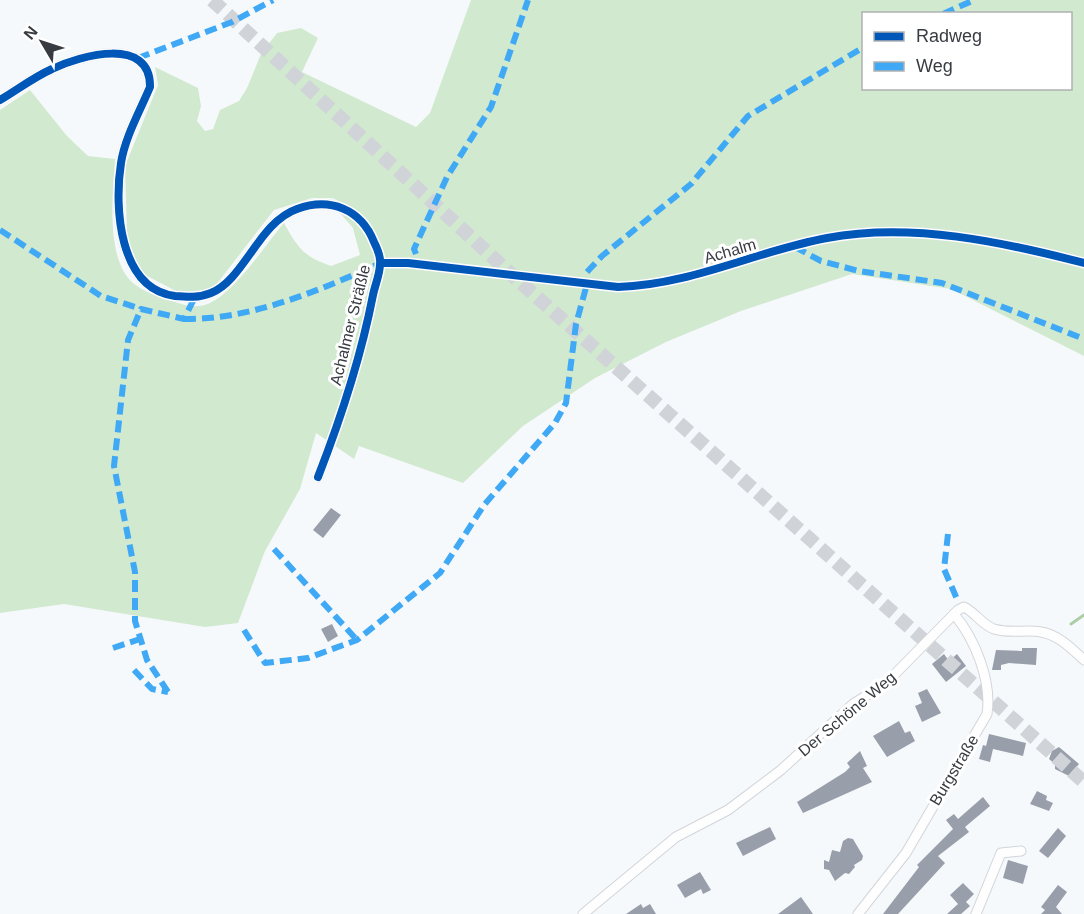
<svg xmlns="http://www.w3.org/2000/svg" width="1084" height="914" font-family="Helvetica,sans-serif">
<rect width="100%" height="100%" fill="#f6f9fc"/>
<path fill="#d1e9cf" fill-rule="evenodd" d="M 471,0 L 1084,0 L 1084,356 L 951,289 L 852,274 L 741,311 L 666,342 L 595,378 L 523,426 L 463,483 L 359,446 L 354,459 L 316,433 L 300,489 L 265,551 L 238,623 L 205,627 L 64,604 L 0,613 L 0,110 L 30,90 L 67,136 L 88,156 L 115,159 C 113,192 105,259 133,283 C 141,290 155,296 166,299 C 180,304 195,310 210,303 C 236,291 265,245 284,223 C 298,248 303,256 331,266 L 360,255 L 353,228 L 340,213 L 346,204 L 332,198 L 312,198 L 274,210 L 212,290 L 195,294 L 178,292 L 143,274 L 132,259 L 127,234 L 125,166 L 158,85 L 155,67 L 198,88 L 201,106 L 197,121 L 205,131 L 213,129 L 220,110 L 239,101 L 247,88 L 261,54 L 277,33 L 301,28 L 318,38 L 302,72 L 416,127 L 430,113 ZM 864,14 L 1070,14 L 1070,88 L 864,88 Z"/>
<g fill="none" stroke-linecap="round" stroke-linejoin="round">
<polyline stroke="#accda8" stroke-width="3" points="1071,624 1084,615"/>
</g>
<g fill="#989eaa">
<polygon points="331,508 341,515 323,538 313,530"/>
<polygon points="332,624 338,636 328,642 321,629"/>
<polygon points="1022,648 1037,648 1036,665 1009,663 1001,665 1001,670 992,670 996,650 1022,651"/>
<polygon points="944,654 949,661 957,654 966,666 946,682 932,664"/>
<polygon points="927,689 941,713 922,722 915,706 922,703 918,693"/>
<polygon points="899,721 905,733 910,731 915,741 887,757 873,736"/>
<polygon points="989,734 1026,743 1023,756 993,749 990,762 979,759 983,745 986,746"/>
<polygon points="1059,747 1079,764 1069,776 1055,769 1055,764 1049,759 1052,751"/>
<polygon points="860,751 867,766 863,768 872,782 803,813 797,802 845,772 850,767 847,763"/>
<polygon points="1037,791 1047,796 1046,800 1053,803 1049,811 1030,804"/>
<polygon points="983,797 990,806 965,827 969,832 938,856 945,863 898,914 883,914 919,867 917,865 953,829 946,820 954,814 958,819"/>
<polygon points="770,827 776,839 743,856 736,843"/>
<polygon points="1058,828 1066,836 1048,858 1039,851"/>
<polygon points="848,838 853,839 863,856 862,860 854,865 855,867 849,874 845,873 835,881 829,870 824,869 824,860 829,862 832,850 840,852 843,841"/>
<polygon points="1008,860 1028,866 1023,884 1003,878"/>
<polygon points="700,872 711,890 703,894 701,889 685,898 677,885"/>
<polygon points="963,883 974,894 966,902 970,906 961,914 947,914 958,904 950,895"/>
<polygon points="1058,885 1067,892 1056,907 1062,914 1041,914 1045,910 1041,907"/>
<polygon points="801,897 813,914 778,914"/>
<polygon points="641,904 643,908 650,904 656,914 626,914"/>
</g>
<g fill="none" stroke-linecap="round" stroke-linejoin="round">
<polyline stroke="#d0d3d7" stroke-width="14" stroke-dasharray="14 7" stroke-linecap="butt" points="212,0 511,274 1084,782"/>
<g stroke="#d2d5d9" stroke-width="11">
<g id="minor">
<path d="M 0,100 C 17,90 34,77 52,69 C 81,55 151,36 150,87 C 140,111 125,137 121,163 C 114,207 119,289 175,296 C 187,297 199,298 211,293 C 244,280 259,222 297,209 C 330,197 361,209 374,242 C 377,248 381,257 380,264 C 380,274 375,285 373,295 C 361,357 341,418 318,477"/>
<path d="M 381,263 L 408,263 L 618,287 C 691,285 756,251 827,238 C 911,222 1003,242 1084,263"/>
<path d="M 583,914 L 676,837 L 728,810 L 781,770 L 853,704 L 885,684 L 958,610 L 964,607 C 975,612 982,625 994,629 C 1010,634 1026,629 1041,632 C 1059,635 1072,649 1084,660"/>
<path d="M 858,914 L 906,853 L 987,714 C 992,681 975,639 954,614"/>
<polyline points="976,914 1001,853 1021,851"/>
</g>
</g>
<use href="#minor" stroke="#fefeff" stroke-width="9"/>
<g stroke="#3fa9f5" stroke-width="6" stroke-dasharray="12 6" stroke-linecap="butt">
<polyline points="943,14 974,0"/>
<polyline points="138,58 232,22 273,0"/>
<polyline points="0,230 101,296 141,309"/>
<polyline points="795,247 821,261 859,271 942,283 1084,339"/>
<polyline points="416,254 414,249 447,177 491,107 528,0"/>
<polyline points="587,272 602,256 691,184 748,116 864,47"/>
<path d="M 184,319 C 251,320 320,290 381,263"/>
<polyline points="948,534 944,569 957,599"/>
<polyline points="274,549 357,640"/>
<polyline points="244,630 265,663 308,658 357,640 440,573 484,505 555,423 566,403 576,324 587,284"/>
<polyline points="113,648 140,639"/>
<polyline points="134,670 152,689 168,692"/>
<polyline points="168,692 147,660 135,621 135,572 114,466 128,340 141,309 184,319 195,297"/>
</g>
<g stroke="#fff" stroke-width="11">
<g id="cycleway">
<path d="M 0,100 C 17,90 34,77 52,69 C 81,55 151,36 150,87 C 140,111 125,137 121,163 C 114,207 119,289 175,296 C 187,297 199,298 211,293 C 244,280 259,222 297,209 C 330,197 361,209 374,242 C 377,248 381,257 380,264 C 380,274 375,285 373,295 C 361,357 341,418 318,477"/>
<path d="M 381,263 L 408,263 L 618,287 C 691,285 756,251 827,238 C 911,222 1003,242 1084,263"/>
</g>
</g>
<use href="#cycleway" stroke="#0057b8" stroke-width="8"/>
</g>
<g text-anchor="middle" dominant-baseline="central" stroke-width="6" stroke-linejoin="round" paint-order="stroke">
<g font-size="16" fill="#383c42" stroke="#fff">
<text transform="translate(730 251) rotate(-16)">Achalm</text>
<text transform="translate(350 325) rotate(-76)">Achalmer Sträßle</text>
<text transform="translate(847 714) rotate(-40)">Der Schöne Weg</text>
<text transform="translate(954 770) rotate(-59)">Burgstraße</text>
</g>
</g>
<rect x="862" y="12" width="210" height="78" fill="#ffffff" stroke="#afb1b3" stroke-width="1.5"/>
<rect x="874" y="32" width="30" height="9" fill="#0057b8" stroke="#afb1b3" stroke-width="1.5"/>
<text x="916" y="42" font-size="18" fill="#383c42">Radweg</text>
<rect x="874" y="62" width="30" height="9" fill="#3fa9f5" stroke="#afb1b3" stroke-width="1.5"/>
<text x="916" y="72" font-size="18" fill="#383c42">Weg</text>
<g transform="translate(42 42) rotate(309)" stroke="#ffffff" stroke-width="4.5" paint-order="stroke">
<path d="M0-4.5L10 22L0 15L-10 22Z" fill="#383c42"/>
<text y="-9" font-size="16" font-weight="bold" text-anchor="middle" fill="#383c42">N</text>
</g>
</svg>
